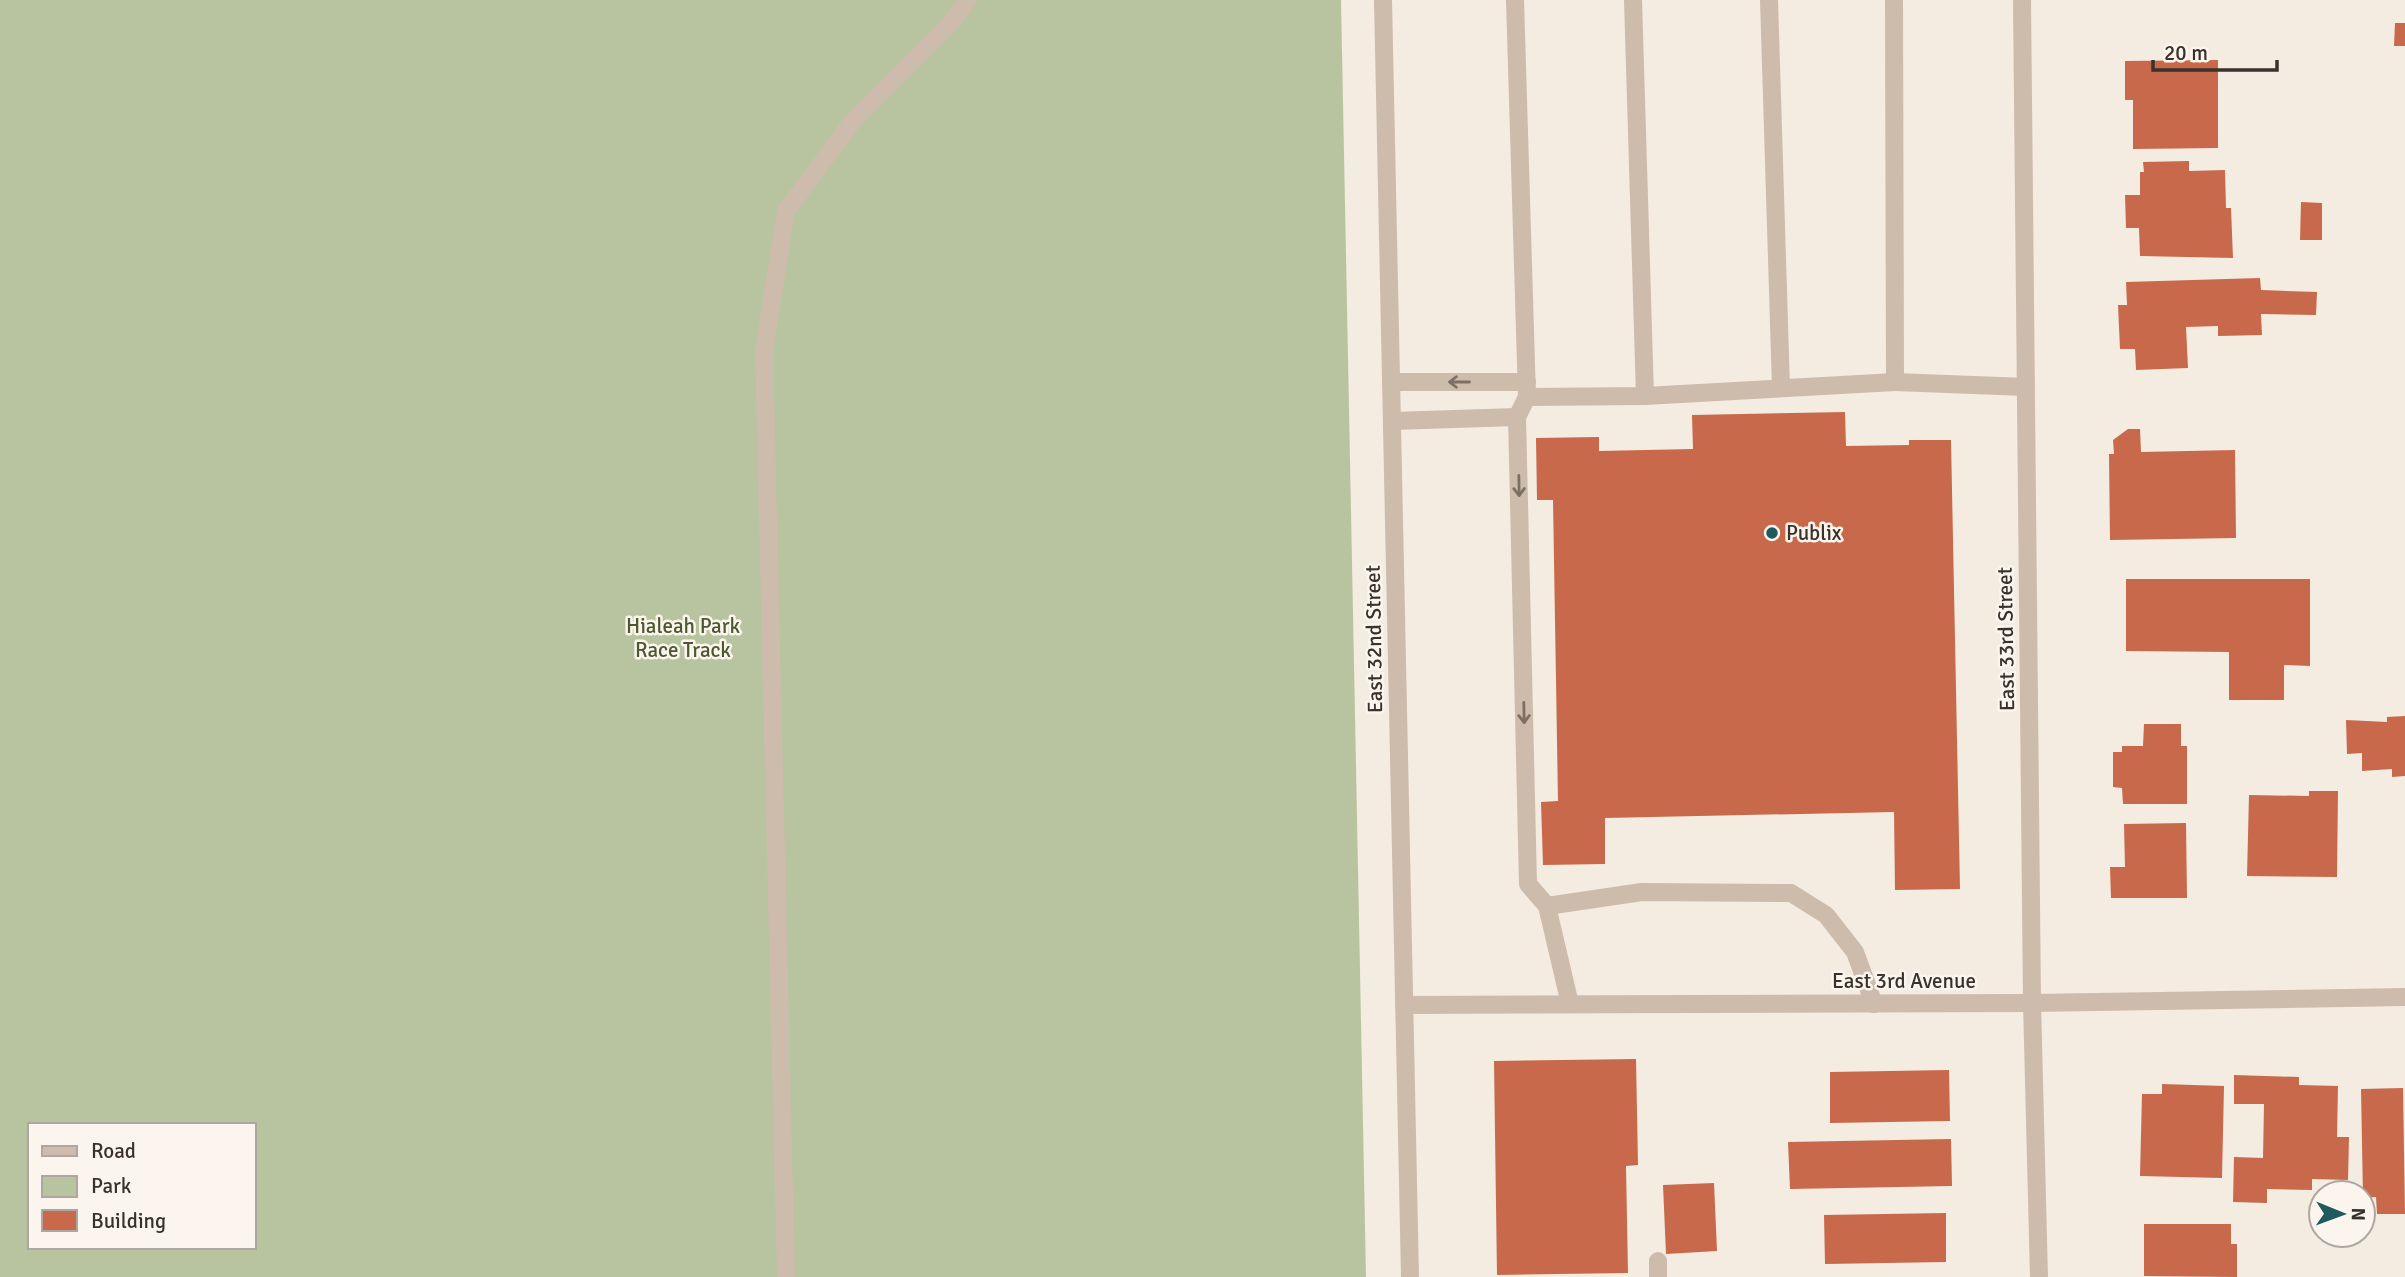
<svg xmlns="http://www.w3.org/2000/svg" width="2405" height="1277" font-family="Signika,sans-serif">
<rect width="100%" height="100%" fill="#f4ebe1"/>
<path fill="#b8c4a0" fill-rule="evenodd" d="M 0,0 L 1341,0 L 1366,1277 L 0,1277 ZM 30,1125 L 254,1125 L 254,1247 L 30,1247 Z"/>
<g fill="#c8694b">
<polygon points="2395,23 2405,23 2405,46 2394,46"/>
<polygon points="2218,60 2218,148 2133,149 2133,100 2125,100 2125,61"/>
<polygon points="2189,161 2189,171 2225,170 2226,208 2231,208 2233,258 2140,256 2139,228 2126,228 2125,195 2140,195 2140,172 2144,172 2143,162"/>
<polygon points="2301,202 2322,203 2322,240 2300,240"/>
<polygon points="2260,278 2261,290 2317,292 2316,315 2261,314 2262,335 2218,336 2218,326 2186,327 2188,368 2136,370 2135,349 2120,349 2118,305 2127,305 2126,282"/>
<polygon points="1845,412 1846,446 1909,445 1909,440 1951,440 1960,889 1895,890 1894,812 1605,818 1605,864 1543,865 1541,802 1558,801 1553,500 1537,500 1536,438 1599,437 1599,451 1693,449 1692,415"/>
<polygon points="2128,429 2140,429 2141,452 2235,450 2236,538 2110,540 2109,454 2114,454 2113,440"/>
<polygon points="2126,579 2310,579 2310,666 2284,665 2284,700 2229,700 2229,652 2126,651"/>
<polygon points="2405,716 2405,776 2392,777 2392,769 2362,771 2362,753 2347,754 2346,720 2387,722 2387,717"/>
<polygon points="2144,724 2181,724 2181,746 2187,746 2187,804 2123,804 2122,788 2113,787 2113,752 2122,752 2122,746 2143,746"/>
<polygon points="2309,791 2338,791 2337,877 2247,876 2249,795 2309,796"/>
<polygon points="2186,823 2187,898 2111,898 2110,867 2125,867 2124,824"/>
<polygon points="1636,1059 1638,1165 1626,1166 1628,1273 1497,1275 1494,1061"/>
<polygon points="1949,1070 1950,1121 1830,1123 1830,1072"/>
<polygon points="2234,1075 2299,1077 2299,1085 2338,1086 2337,1137 2349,1137 2348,1180 2312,1179 2312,1190 2267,1189 2267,1203 2233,1202 2234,1157 2263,1158 2264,1104 2234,1104"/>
<polygon points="2162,1084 2224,1086 2222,1178 2140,1176 2142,1094 2162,1094"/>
<polygon points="2403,1088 2405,1214 2377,1214 2376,1197 2363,1198 2361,1089"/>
<polygon points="1951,1139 1952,1186 1790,1189 1788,1142"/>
<polygon points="1714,1183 1717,1251 1666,1254 1663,1185"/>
<polygon points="1946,1213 1946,1262 1825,1264 1824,1215"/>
<polygon points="2144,1224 2231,1224 2231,1244 2237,1244 2237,1277 2144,1276"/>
</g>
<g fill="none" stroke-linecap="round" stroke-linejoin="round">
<g stroke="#cdbbac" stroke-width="18">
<polyline points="1383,0 1410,1277"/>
<polyline points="1515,0 1527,397 1645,396 1633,0"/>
<polyline points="1769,0 1781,388"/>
<polyline points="2022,0 2032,1003 2039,1277"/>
<polyline points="1391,382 1527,382"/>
<polyline points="1895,382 2026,387"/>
<polyline points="1645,396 1895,382 1894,0"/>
<polyline points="1527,397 1517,417 1528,884 1547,906 1570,1004"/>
<polyline points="1392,421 1517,417"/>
<polyline points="1547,906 1642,892 1791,893 1826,915 1855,952 1874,1004"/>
<polyline points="1404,1005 2032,1003 2405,997"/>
<polyline points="1658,1261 1658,1277"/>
<polyline points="786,1277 764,351 786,211 852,122 948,26 968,0"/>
</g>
</g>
<defs><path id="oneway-shaft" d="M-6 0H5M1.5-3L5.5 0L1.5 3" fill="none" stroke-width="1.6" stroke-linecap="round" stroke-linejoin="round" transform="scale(1.75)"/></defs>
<g stroke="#7d6f65">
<use href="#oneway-shaft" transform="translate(1459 382) rotate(180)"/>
<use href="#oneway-shaft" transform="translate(1519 486) rotate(89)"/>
<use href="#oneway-shaft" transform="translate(1524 713) rotate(89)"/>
</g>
<circle fill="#1f5a5e" stroke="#fbf5ee" stroke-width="2.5" cx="1772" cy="533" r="7"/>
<g text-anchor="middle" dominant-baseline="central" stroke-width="5" stroke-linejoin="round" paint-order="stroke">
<g font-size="21" fill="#3b302b" stroke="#fbf5ee" text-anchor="start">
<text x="1786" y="533">Publix</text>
</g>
<g font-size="21" fill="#4a5a2e" stroke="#fbf5ee">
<text x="683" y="626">Hialeah Park<tspan x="683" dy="24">Race Track</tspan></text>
</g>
<g font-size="21" fill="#3b302b" stroke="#fbf5ee">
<text transform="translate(1374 639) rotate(-91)">East 32nd Street</text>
<text transform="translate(2006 639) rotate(-91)">East 33rd Street</text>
<text x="1904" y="981">East 3rd Avenue</text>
</g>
</g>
<rect x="28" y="1123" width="228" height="126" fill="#fbf5ee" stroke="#aea6a0" stroke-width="2"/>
<rect x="42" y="1146" width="35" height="10" fill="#cdbbac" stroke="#aea6a0" stroke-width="2"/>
<text x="91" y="1158" font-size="21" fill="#3b302b">Road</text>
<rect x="42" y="1176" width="35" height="21" fill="#b8c4a0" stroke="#aea6a0" stroke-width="2"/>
<text x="91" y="1193" font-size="21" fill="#3b302b">Park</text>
<rect x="42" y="1210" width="35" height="21" fill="#c8694b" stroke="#aea6a0" stroke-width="2"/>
<text x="91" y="1228" font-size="21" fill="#3b302b">Building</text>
<g transform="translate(2342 1214) rotate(91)"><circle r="33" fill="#fbf5ee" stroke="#aea6a0" stroke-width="2"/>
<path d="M0-5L12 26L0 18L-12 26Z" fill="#1f5a5e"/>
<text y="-10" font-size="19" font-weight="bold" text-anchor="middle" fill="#3b302b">N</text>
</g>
<path d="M2153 60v10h124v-10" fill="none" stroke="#3b302b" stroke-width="3.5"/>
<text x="2164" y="60" font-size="21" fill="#3b302b" stroke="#fbf5ee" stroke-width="5" paint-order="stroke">20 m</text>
</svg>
